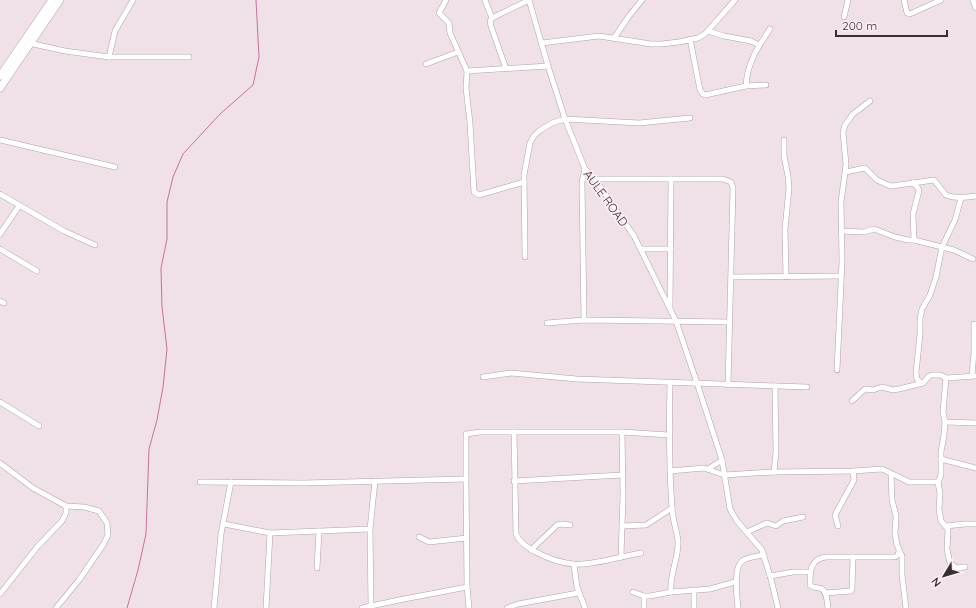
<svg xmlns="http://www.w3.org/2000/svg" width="976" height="608" font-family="Quicksand,sans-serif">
<rect width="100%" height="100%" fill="#f0e0e8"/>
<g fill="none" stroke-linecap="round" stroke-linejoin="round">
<polyline stroke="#ca70a1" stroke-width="1" points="127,608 138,570 146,534 149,449 157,420 163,387 167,349 162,307 161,268 167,239 167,202 173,177 183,154 220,114 253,85 259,57 256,0"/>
<g stroke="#b1a2a9" stroke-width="6">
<g id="minor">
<polyline points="446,0 439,13 449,23 450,33 467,71 466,88 470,123 474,192 479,195 524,182"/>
<polyline points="485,0 492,18 490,21 491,26 506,69"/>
<polyline points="529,0 548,66 565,119 585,169 595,179 634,236 676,321 697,383 722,460 730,509 737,521 762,550 771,579 778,608"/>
<polyline points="904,0 907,13 910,14 941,0"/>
<polyline points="973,0 976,8"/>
<polyline points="844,17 848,0"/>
<polyline points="492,18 529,0"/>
<polyline points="708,31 724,36 751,41 759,45"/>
<polyline points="614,38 629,16 642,0"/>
<polyline points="690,39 700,90 703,94 705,95 746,86 766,85"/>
<polyline points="29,43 65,51 109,57 189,57"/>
<polyline points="542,43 599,36 651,44 661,44 679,42 698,38 705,34 735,0"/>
<polyline points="109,57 115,31 133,0"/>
<polyline points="426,64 458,52"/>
<polyline points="467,71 548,66"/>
<path d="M 746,86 C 747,63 758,47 770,29"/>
<polyline points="0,140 115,167"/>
<polyline points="784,140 784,156 788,176 789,188 785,229 786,277"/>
<path d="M 846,172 L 865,168 L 877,180 L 888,185 L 892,186 L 934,180 L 946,195 C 955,199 966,197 976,196"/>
<polyline points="595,179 723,179 731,182 733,188 728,385"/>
<polyline points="913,183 918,188 919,191 913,214 914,240"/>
<polyline points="0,194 64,231 95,245"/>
<polyline points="841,231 864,232 874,229 895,237 908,240 914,240 954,250 973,259"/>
<polyline points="0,234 19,206"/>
<polyline points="0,249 37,271"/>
<polyline points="641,249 671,249"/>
<polyline points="525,257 524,175 530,143 534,136 539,131 552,123 565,119 639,123 690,118"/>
<polyline points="732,277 841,276"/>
<polyline points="0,301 4,303"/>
<polyline points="670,308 671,179"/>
<polyline points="584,320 582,182 585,169"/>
<polyline points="547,323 584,320 730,322"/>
<polyline points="837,370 842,261 841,202 846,165 843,132 845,125 853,114 870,101"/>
<polyline points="972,376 974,352 974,324 976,324"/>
<polyline points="483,377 511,373 577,379 807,387"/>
<polyline points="946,378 943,412 945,422 944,435 941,452 941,475 938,482 940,494 939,509 941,521 948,529 947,549 950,563 957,568 965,567"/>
<path d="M 670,382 C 669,424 669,466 672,508 C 672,519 677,530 678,541 C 679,558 669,575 671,592"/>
<polyline points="921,383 917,379 916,373 920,334 920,319 922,309 930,295 936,277 942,247 955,220 961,198"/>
<polyline points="852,401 865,389 873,390 882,387 893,390 899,389 923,383 929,376 932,375 940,375 946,378 976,376"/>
<polyline points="0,402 39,426"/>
<polyline points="945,422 976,423"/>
<path d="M 514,432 L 516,534 C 519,542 528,548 536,552 C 547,558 561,563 574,564 C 591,566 622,556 641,553"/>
<polyline points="941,459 976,468"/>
<polyline points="0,463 33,488 66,506 84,507 99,511 107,523 108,535 103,545 79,580 56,608"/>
<polyline points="708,469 722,460"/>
<polyline points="670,471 704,468 724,475 774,472 853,471 882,469 909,482 938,482"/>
<polyline points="774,472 776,452 775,386"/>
<polyline points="891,474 892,500 896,516 895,533 897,545 902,556 902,575 906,608"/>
<polyline points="514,481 622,475"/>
<polyline points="200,482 304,483 466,479"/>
<polyline points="224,524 270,533 370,529"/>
<polyline points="622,526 646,525 672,508"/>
<polyline points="838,526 835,515 854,480 853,471"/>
<polyline points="946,526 965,524 976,524"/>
<polyline points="747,532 767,523 776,526 783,521 803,517"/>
<polyline points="419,537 429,542 467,538"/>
<polyline points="531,550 557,525 562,524 570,525"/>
<polyline points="621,557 623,496 622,432"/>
<polyline points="574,565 577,587 585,608"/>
<polyline points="317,568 319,531"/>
<polyline points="770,576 793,572 810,572"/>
<polyline points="694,590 694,608"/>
<polyline points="633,592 644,596 650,596 671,592 710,589 735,582"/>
<polyline points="825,593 851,591 852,589 853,557"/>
<polyline points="0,594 38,546 62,521 66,513 66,506"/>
<polyline points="644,596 644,608"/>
<polyline points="371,606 370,529 375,481"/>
<polyline points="214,608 221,534 231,482"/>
<polyline points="266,608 270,533"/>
<polyline points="362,608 399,600 467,587"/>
<polyline points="469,608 467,587 466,479 466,434 480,432 622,432 669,435"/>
<polyline points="507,608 518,604 578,593"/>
<path d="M 738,608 C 737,598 733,568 742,561 C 747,557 758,556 764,555"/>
<path d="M 828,608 C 827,601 827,589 819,588 C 814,587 813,588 810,585 C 810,571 810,559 826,557 L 895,557 L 898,555 L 899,551"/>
</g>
</g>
<g stroke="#b1a2a9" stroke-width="8">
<g id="major">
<polyline points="0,76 52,0"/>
<polyline points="0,88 60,0"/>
</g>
</g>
<use href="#minor" stroke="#fff" stroke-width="5"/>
<use href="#major" stroke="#fff" stroke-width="7"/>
</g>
<g text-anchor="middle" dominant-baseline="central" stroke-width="3.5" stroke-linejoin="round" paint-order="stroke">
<g font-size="12" fill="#363033" stroke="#fdedf5">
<text transform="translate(606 198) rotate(54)">AULE ROAD</text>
</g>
</g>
<g transform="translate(944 576) rotate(232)" stroke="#fdedf5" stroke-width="3" paint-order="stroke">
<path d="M0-3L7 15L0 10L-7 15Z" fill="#363033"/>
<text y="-6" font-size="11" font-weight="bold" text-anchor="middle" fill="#363033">N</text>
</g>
<path d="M836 30v6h111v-6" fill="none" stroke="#363033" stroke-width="2"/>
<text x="842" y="30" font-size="12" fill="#363033" stroke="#fdedf5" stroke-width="3" paint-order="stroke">200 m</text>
</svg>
